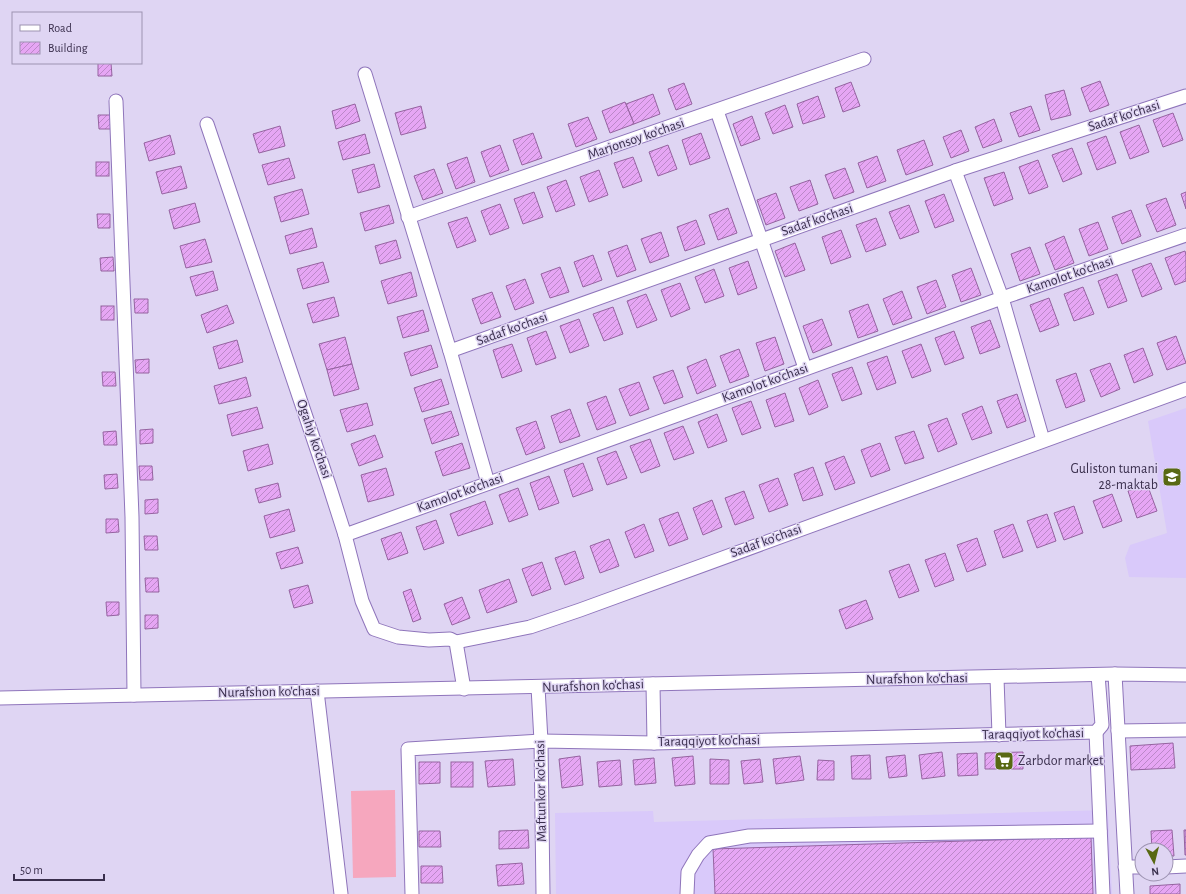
<svg xmlns="http://www.w3.org/2000/svg" width="1186" height="894" font-family="'Alegreya Sans',sans-serif">
<defs>
<pattern id="building-hatch" width="6" height="6" patternUnits="userSpaceOnUse"><rect width="6" height="6" fill="#e6a6f4"/><path d="M-1 1l2-2M0 6l6-6M5 7l2-2" fill="none" stroke="#bb88c8"/></pattern>
</defs>
<rect width="100%" height="100%" fill="#dfd5f3"/>
<g fill="#d9c9fa">
<polygon points="1186,408 1186,578 1129,577 1125,558 1130,545 1167,533 1148,421"/>
<polygon points="1108,810 1112,894 556,894 555,813 653,811 654,822"/>
</g>
<polygon fill="#f6a7be" points="395,790 396,877 353,878 351,791"/>
<g fill="url(#building-hatch)" stroke="#9563a0">
<polygon points="98,63 111,63 112,76 98,76"/>
<polygon points="1100,81 1109,105 1090,112 1081,88"/>
<polygon points="851,82 860,106 843,112 835,88"/>
<polygon points="684,83 692,104 676,110 668,89"/>
<polygon points="1064,90 1071,115 1051,120 1045,95"/>
<polygon points="653,94 660,114 634,124 626,104"/>
<polygon points="818,96 825,117 803,124 797,104"/>
<polygon points="625,102 634,124 610,133 602,111"/>
<polygon points="355,104 360,121 336,129 332,111"/>
<polygon points="785,105 793,127 773,134 765,113"/>
<polygon points="421,106 426,128 401,135 395,113"/>
<polygon points="1031,106 1040,130 1019,137 1010,113"/>
<polygon points="1173,113 1183,140 1163,147 1153,120"/>
<polygon points="98,115 111,115 112,129 99,129"/>
<polygon points="752,116 760,139 741,146 733,124"/>
<polygon points="588,117 597,139 576,147 568,124"/>
<polygon points="994,119 1002,141 983,148 975,127"/>
<polygon points="1139,125 1149,152 1130,159 1120,132"/>
<polygon points="280,126 285,146 259,153 253,134"/>
<polygon points="961,130 969,151 951,158 943,137"/>
<polygon points="533,133 542,158 522,165 513,140"/>
<polygon points="701,133 710,158 690,165 682,140"/>
<polygon points="365,134 370,153 343,160 338,142"/>
<polygon points="170,135 175,154 149,161 144,143"/>
<polygon points="1106,136 1116,163 1097,170 1087,143"/>
<polygon points="924,140 933,165 906,175 897,150"/>
<polygon points="500,145 509,170 490,177 481,152"/>
<polygon points="668,145 677,169 658,176 649,152"/>
<polygon points="1072,148 1082,174 1063,182 1052,155"/>
<polygon points="877,156 886,181 867,188 858,163"/>
<polygon points="467,157 475,182 456,189 447,164"/>
<polygon points="633,157 642,181 623,188 614,163"/>
<polygon points="289,158 295,178 268,185 262,165"/>
<polygon points="1038,160 1048,187 1029,194 1019,167"/>
<rect x="96" y="162" width="13" height="14"/>
<polygon points="374,164 380,187 358,193 352,170"/>
<polygon points="181,166 187,188 162,194 156,172"/>
<polygon points="845,168 854,192 834,199 825,175"/>
<polygon points="434,169 443,193 423,200 414,176"/>
<polygon points="599,170 608,195 589,202 580,177"/>
<polygon points="1004,172 1013,199 994,206 984,178"/>
<polygon points="566,180 575,205 556,212 547,187"/>
<polygon points="810,180 818,204 799,211 790,187"/>
<polygon points="302,189 309,214 281,222 274,197"/>
<polygon points="534,192 543,217 523,224 514,199"/>
<polygon points="1186,192 1186,209 1181,194"/>
<polygon points="776,193 785,218 766,225 757,200"/>
<polygon points="944,194 954,221 935,228 925,201"/>
<polygon points="1166,198 1176,225 1157,232 1146,205"/>
<polygon points="195,203 200,222 174,229 169,210"/>
<polygon points="500,204 509,228 490,235 481,211"/>
<polygon points="389,205 394,223 365,231 360,213"/>
<polygon points="909,205 919,232 900,239 889,212"/>
<polygon points="728,208 737,233 718,240 709,215"/>
<polygon points="1131,210 1141,236 1122,244 1112,217"/>
<polygon points="97,214 110,214 110,228 98,228"/>
<polygon points="467,217 476,241 457,248 448,223"/>
<polygon points="876,218 886,245 866,252 856,225"/>
<polygon points="696,220 705,244 685,251 677,227"/>
<polygon points="1098,222 1108,249 1089,256 1079,229"/>
<polygon points="312,228 317,247 290,254 285,236"/>
<polygon points="841,230 851,257 831,264 822,237"/>
<polygon points="661,232 669,256 650,263 641,239"/>
<polygon points="1064,236 1074,263 1055,270 1045,244"/>
<polygon points="205,239 212,262 186,268 180,246"/>
<polygon points="396,240 401,258 380,264 375,246"/>
<polygon points="795,243 805,270 785,277 775,251"/>
<polygon points="627,245 636,270 617,277 608,252"/>
<polygon points="1030,247 1040,274 1020,281 1011,254"/>
<polygon points="1185,251 1186,255 1186,281 1175,285 1165,258"/>
<polygon points="593,255 602,280 583,287 574,262"/>
<polygon points="113,257 114,271 101,271 100,258"/>
<polygon points="748,261 757,288 738,295 729,268"/>
<polygon points="323,262 329,282 303,289 297,269"/>
<polygon points="1151,263 1162,289 1142,297 1132,270"/>
<polygon points="560,267 569,292 550,298 541,274"/>
<polygon points="971,268 981,295 961,302 952,275"/>
<polygon points="714,269 724,296 705,303 695,277"/>
<polygon points="213,271 218,290 196,296 190,277"/>
<polygon points="411,272 417,296 388,304 381,281"/>
<polygon points="1117,274 1127,301 1108,308 1098,281"/>
<polygon points="525,279 534,303 515,310 506,286"/>
<polygon points="936,280 946,307 927,314 917,287"/>
<polygon points="680,283 690,309 671,317 661,290"/>
<polygon points="1083,287 1094,314 1074,321 1064,294"/>
<polygon points="902,291 912,318 893,325 883,299"/>
<polygon points="492,292 501,317 481,324 472,299"/>
<polygon points="646,294 657,320 637,328 627,301"/>
<polygon points="334,297 339,316 313,323 307,304"/>
<polygon points="1049,298 1059,325 1040,332 1030,305"/>
<polygon points="134,299 148,299 148,313 135,313"/>
<polygon points="868,304 878,331 858,338 849,311"/>
<polygon points="227,305 234,323 207,333 201,315"/>
<rect x="101" y="306" width="13" height="14"/>
<polygon points="613,307 623,334 604,341 593,314"/>
<polygon points="423,310 429,331 403,338 397,317"/>
<polygon points="579,319 589,346 570,353 560,326"/>
<polygon points="822,319 832,345 813,353 803,326"/>
<polygon points="990,320 1000,347 980,354 971,327"/>
<polygon points="546,331 556,358 536,365 527,338"/>
<polygon points="954,331 964,358 945,365 935,338"/>
<polygon points="1176,336 1186,363 1167,370 1157,343"/>
<polygon points="345,337 352,364 327,370 319,344"/>
<polygon points="775,337 784,364 765,371 756,343"/>
<polygon points="237,340 243,362 219,369 213,347"/>
<polygon points="512,344 522,371 502,378 493,350"/>
<polygon points="921,344 931,371 912,378 902,351"/>
<polygon points="431,345 438,367 411,376 404,353"/>
<polygon points="1143,348 1153,375 1134,383 1124,355"/>
<polygon points="739,349 749,376 730,383 720,356"/>
<polygon points="887,356 896,383 877,390 867,363"/>
<polygon points="149,359 149,373 136,373 135,360"/>
<polygon points="706,359 716,386 697,394 687,367"/>
<polygon points="1110,363 1120,389 1101,397 1090,370"/>
<polygon points="352,364 359,389 334,396 327,370"/>
<polygon points="852,367 862,394 842,401 832,374"/>
<polygon points="673,370 683,397 664,404 653,377"/>
<polygon points="102,372 115,372 116,386 103,386"/>
<polygon points="1076,373 1085,401 1066,408 1056,380"/>
<polygon points="246,377 251,396 219,404 214,386"/>
<polygon points="441,379 449,404 422,412 414,388"/>
<polygon points="818,380 828,407 809,415 799,388"/>
<polygon points="639,382 649,409 630,416 619,389"/>
<polygon points="785,393 794,421 775,427 766,400"/>
<polygon points="1017,394 1026,421 1007,428 997,401"/>
<polygon points="606,396 616,423 597,430 587,403"/>
<polygon points="751,401 761,428 742,435 732,408"/>
<polygon points="367,403 373,425 347,432 340,410"/>
<polygon points="982,406 992,433 972,440 962,414"/>
<polygon points="257,407 263,428 232,436 227,415"/>
<polygon points="570,409 580,436 560,443 551,416"/>
<polygon points="451,411 459,435 432,444 424,419"/>
<polygon points="717,414 727,441 708,448 698,422"/>
<polygon points="947,418 957,444 938,452 928,425"/>
<polygon points="536,421 545,448 526,455 516,428"/>
<polygon points="683,426 694,453 674,460 664,433"/>
<polygon points="153,429 153,443 140,444 140,430"/>
<polygon points="116,431 117,445 104,445 103,432"/>
<polygon points="914,431 924,458 905,464 895,437"/>
<polygon points="375,435 383,457 359,466 351,444"/>
<polygon points="650,439 660,466 641,473 630,446"/>
<polygon points="462,443 470,468 443,476 435,452"/>
<polygon points="880,443 890,470 871,477 861,450"/>
<polygon points="268,444 273,464 248,471 243,451"/>
<polygon points="616,451 627,478 607,485 597,458"/>
<polygon points="844,456 855,483 835,490 825,463"/>
<polygon points="583,463 593,490 573,497 564,470"/>
<polygon points="139,466 152,466 153,480 140,480"/>
<polygon points="813,467 823,495 803,501 794,474"/>
<polygon points="386,468 394,495 368,502 361,475"/>
<polygon points="117,474 118,488 105,489 104,475"/>
<polygon points="549,476 559,503 539,510 530,483"/>
<polygon points="778,478 788,505 769,512 759,485"/>
<polygon points="278,483 281,497 259,503 255,489"/>
<polygon points="1147,484 1157,511 1137,518 1128,491"/>
<polygon points="518,488 528,515 509,522 499,495"/>
<polygon points="744,491 754,518 735,525 725,498"/>
<polygon points="1112,494 1122,521 1103,528 1093,501"/>
<polygon points="158,499 158,513 145,514 145,500"/>
<polygon points="712,500 722,527 703,535 693,508"/>
<polygon points="485,501 493,524 458,536 450,514"/>
<polygon points="1074,506 1083,533 1064,540 1054,513"/>
<polygon points="289,509 295,531 270,538 264,516"/>
<polygon points="678,512 688,539 669,546 659,519"/>
<polygon points="1047,514 1056,541 1037,548 1027,521"/>
<polygon points="106,519 118,519 119,532 106,533"/>
<polygon points="436,520 444,543 424,550 416,527"/>
<polygon points="644,524 654,551 635,558 625,532"/>
<polygon points="1013,524 1023,551 1003,558 994,531"/>
<polygon points="401,532 408,553 388,560 381,539"/>
<polygon points="144,536 157,536 158,550 145,550"/>
<polygon points="977,538 986,565 967,572 957,545"/>
<polygon points="609,539 619,566 600,573 590,546"/>
<polygon points="298,547 303,563 281,569 276,553"/>
<polygon points="575,551 584,578 565,585 555,558"/>
<polygon points="945,553 954,580 935,587 925,560"/>
<polygon points="542,562 551,589 532,596 522,569"/>
<polygon points="909,564 919,591 899,598 889,571"/>
<polygon points="145,578 158,578 159,592 146,592"/>
<polygon points="509,579 517,602 487,613 479,590"/>
<polygon points="308,585 313,603 294,608 289,590"/>
<polygon points="411,589 421,619 413,622 403,592"/>
<polygon points="462,597 470,618 452,625 444,604"/>
<polygon points="866,600 873,619 846,629 839,610"/>
<polygon points="106,602 119,602 119,615 107,616"/>
<polygon points="145,615 158,615 158,628 145,629"/>
<polygon points="1173,743 1175,768 1131,770 1130,746"/>
<polygon points="942,752 945,776 922,779 919,755"/>
<polygon points="1023,752 1023,769 985,769 985,753"/>
<polygon points="977,753 978,775 958,776 957,754"/>
<polygon points="870,755 871,779 852,779 851,756"/>
<polygon points="905,755 907,776 889,778 886,757"/>
<polygon points="580,756 583,785 562,788 559,759"/>
<polygon points="693,756 695,784 675,786 672,758"/>
<polygon points="800,756 804,780 776,784 773,759"/>
<polygon points="654,758 656,783 635,785 633,760"/>
<polygon points="513,759 515,785 488,787 485,761"/>
<polygon points="710,759 729,760 729,784 710,784"/>
<polygon points="760,759 763,782 744,784 741,761"/>
<polygon points="620,760 622,785 599,787 597,762"/>
<polygon points="818,760 834,761 834,780 817,780"/>
<polygon points="419,762 440,762 440,783 419,784"/>
<rect x="451" y="762" width="22" height="25"/>
<polygon points="528,830 529,848 499,849 499,831"/>
<polygon points="1172,830 1174,856 1166,856 1166,850 1152,850 1151,831"/>
<polygon points="1184,830 1186,830 1186,855 1185,855"/>
<polygon points="419,831 440,831 441,847 419,847"/>
<polygon points="1091,837 1093,894 715,894 713,849"/>
<polygon points="522,863 524,884 498,886 496,865"/>
<polygon points="421,866 442,866 443,883 421,883"/>
<polygon points="1180,884 1180,894 1150,894 1150,886"/>
</g>
<g fill="none" stroke-linecap="round" stroke-linejoin="round">
<g stroke="#8f75bb" stroke-width="15">
<g id="minor">
<polyline points="365,74 450,351 488,483"/>
<polyline points="116,101 132,517 134,695"/>
<polyline points="717,111 805,368"/>
<polyline points="207,124 329,485 345,535 362,601 374,629 398,637 429,640 450,639 456,642 464,689"/>
<polyline points="955,171 1002,298 1043,440"/>
<polyline points="408,217 864,59"/>
<polyline points="450,351 955,171 1186,96"/>
<polyline points="345,535 1002,298 1186,235"/>
<polyline points="456,642 530,627 580,610 1186,389"/>
<polyline points="1115,674 1127,894"/>
<polyline points="997,678 999,735"/>
<polyline points="653,684 654,743"/>
<polyline points="538,687 541,741 543,894"/>
<polyline points="317,691 341,894"/>
<polyline points="0,698 1115,674 1186,675"/>
<polyline points="1118,731 1186,730"/>
<polyline points="1096,732 1103,894"/>
<polyline points="1125,867 1142,867"/>
<polyline points="1166,867 1186,866"/>
<polyline points="412,894 408,749 541,741 654,743 1096,732 1102,725 1098,675"/>
<polyline points="687,894 688,872 698,855 709,843 749,836 1100,831"/>
</g>
</g>
<use href="#minor" stroke="#fff" stroke-width="13"/>
</g>
<defs>
<g id="school-square" transform="scale(1)"><rect x="-9" y="-9" width="18" height="18" rx="4" fill="#596913" stroke="#dfd5f3"/><path d="M0-5L7-2L0 1L-7-2ZM-4 1L0 2.5L4 1V4Q0 6-4 4Z" fill="#fff"/></g>
<g id="supermarket-square" transform="scale(1)"><rect x="-9" y="-9" width="18" height="18" rx="4" fill="#596913" stroke="#dfd5f3"/><path d="M-6-5.5h2.5l.6 2H6L4.5 2H-2.5L-4.4-4H-6ZM-1.5 3.2a1.3 1.3 0 1 0 .1 0ZM3 3.2a1.3 1.3 0 1 0 .1 0Z" fill="#fff"/></g>
</defs>
<g fill-rule="evenodd">
<use href="#school-square" x="1172" y="477"/>
<use href="#supermarket-square" x="1004" y="761"/>
</g>
<g text-anchor="middle" dominant-baseline="central" stroke-width="3" stroke-linejoin="round" paint-order="stroke">
<g font-size="14" fill="#3a2f4d" stroke="#dfd5f3">
<text transform="translate(1124 116) rotate(-18)">Sadaf ko'chasi</text>
<text transform="translate(636 139) rotate(-19)">Marjonsoy ko'chasi</text>
<text transform="translate(817 220) rotate(-19)">Sadaf ko'chasi</text>
<text transform="translate(1070 275) rotate(-19)">Kamolot ko'chasi</text>
<text transform="translate(512 329) rotate(-20)">Sadaf ko'chasi</text>
<text transform="translate(765 383) rotate(-20)">Kamolot ko'chasi</text>
<text transform="translate(314 439) rotate(71)">Ogahiy ko'chasi</text>
<text transform="translate(460 493) rotate(-20)">Kamolot ko'chasi</text>
<text transform="translate(766 541) rotate(-20)">Sadaf ko'chasi</text>
<text transform="translate(917 679) rotate(-1)">Nurafshon ko'chasi</text>
<text transform="translate(593 686) rotate(-2)">Nurafshon ko'chasi</text>
<text transform="translate(269 692) rotate(-1)">Nurafshon ko'chasi</text>
<text transform="translate(1033 734) rotate(-1)">Taraqqiyot ko'chasi</text>
<text transform="translate(709 741) rotate(-1)">Taraqqiyot ko'chasi</text>
<text transform="translate(541 791) rotate(-91)">Maftunkor ko'chasi</text>
</g>
<g font-size="14" fill="#3a2f4d" stroke="#dfd5f3" text-anchor="end">
<text x="1158" y="469">Guliston tumani<tspan x="1158" dy="16">28-maktab</tspan></text>
<text x="1018" y="761" text-anchor="start">Zarbdor market</text>
</g>
</g>
<rect x="12" y="12" width="130" height="52" fill="#dfd5f3" stroke="#9d93b1"/>
<rect x="20" y="25" width="20" height="6" fill="#ffffff" stroke="#9d93b1"/>
<text x="48" y="32" font-size="12" fill="#3a2f4d">Road</text>
<rect x="20" y="42" width="20" height="12" fill="url(#building-hatch)" stroke="#9d93b1"/>
<text x="48" y="52" font-size="12" fill="#3a2f4d">Building</text>
<g transform="translate(1154 862) rotate(173)"><circle r="19" fill="#dfd5f3" stroke="#9d93b1"/>
<path d="M0-3L7 15L0 10L-7 15Z" fill="#596913"/>
<text y="-6" font-size="11" font-weight="bold" text-anchor="middle" fill="#3a2f4d">N</text>
</g>
<path d="M14 874v6h90v-6" fill="none" stroke="#3a2f4d" stroke-width="2"/>
<text x="20" y="874" font-size="12" fill="#3a2f4d" stroke="#dfd5f3" stroke-width="3" paint-order="stroke">50 m</text>
</svg>
